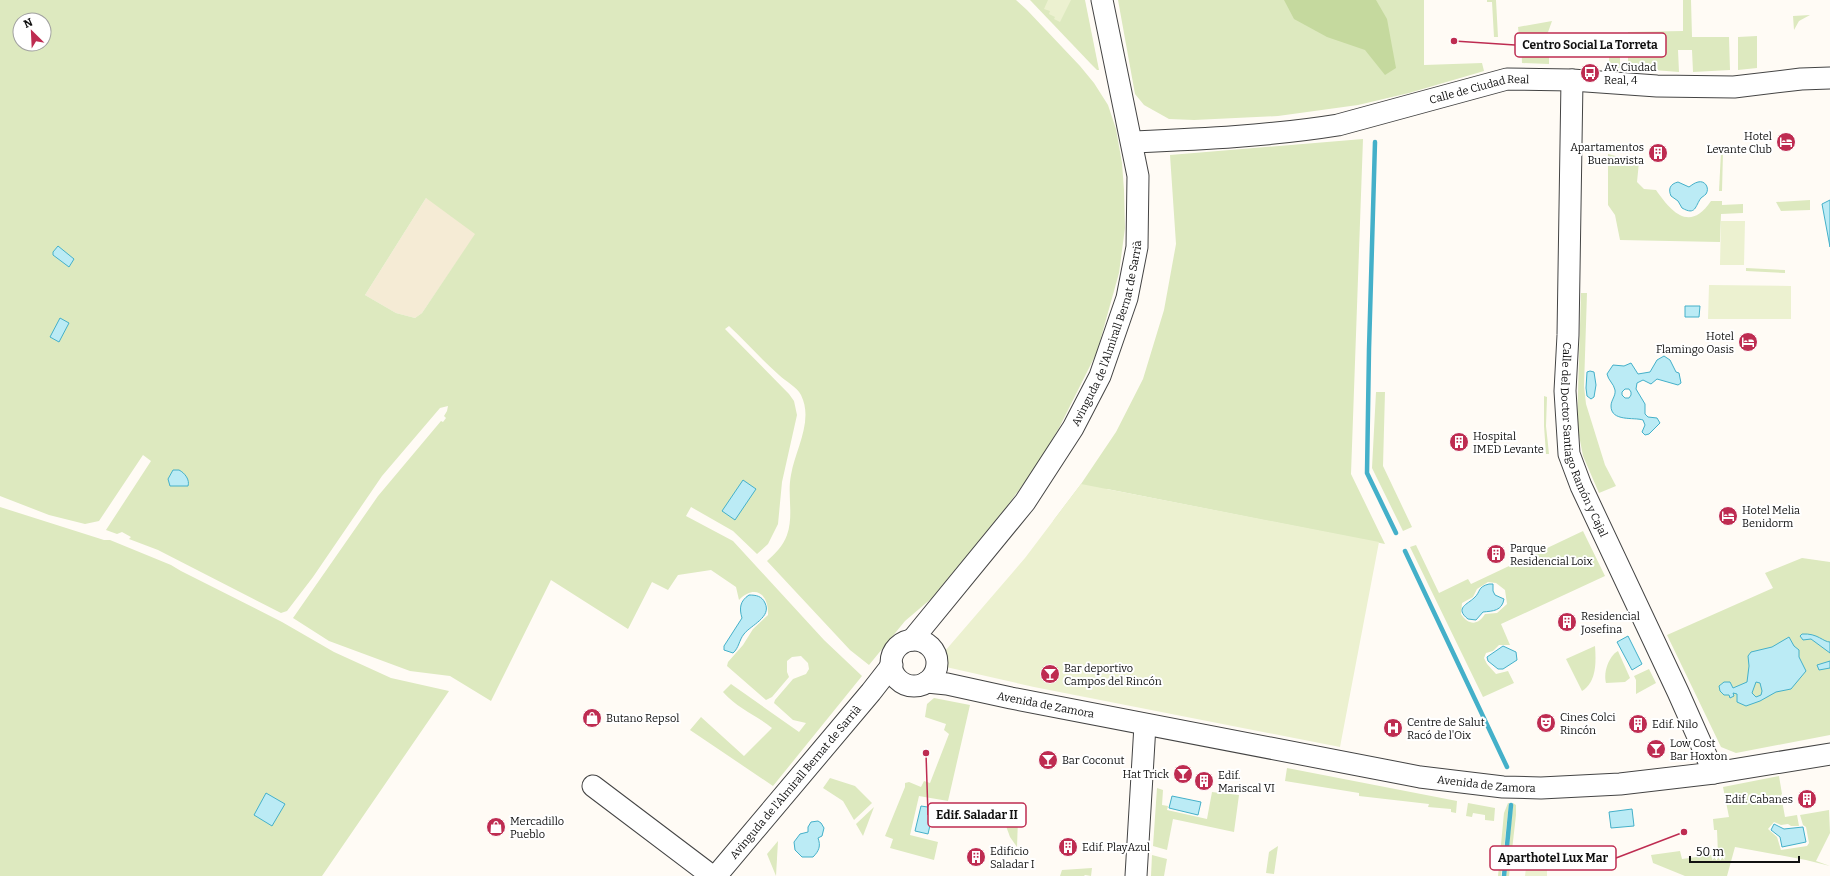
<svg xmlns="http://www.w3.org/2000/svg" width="1830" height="876" font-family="Bitter,serif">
<rect width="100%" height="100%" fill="#fffbf5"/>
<polygon fill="#f5ebd5" points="426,198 488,216 422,313 415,318 396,313 365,295"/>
<g fill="#dde9bf" fill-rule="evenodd">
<path d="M 0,0 L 1016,0 L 1027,10 L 1080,66 L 1094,83 L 1108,105 L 1116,129 L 1122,163 L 1124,190 L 1125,228 L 1119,273 L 1097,352 L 1059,428 L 1035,468 L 1008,505 L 932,598 L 905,621 L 869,665 L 850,650 L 767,561 C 775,554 783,546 787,535 C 794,515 787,495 791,475 C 795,450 814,421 801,395 C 797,387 785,381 779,375 C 761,359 746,342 729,326 L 725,329 L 789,394 L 794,401 L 797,415 L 782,482 L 778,524 L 768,544 L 757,554 L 733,531 L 691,507 L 686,516 L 733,541 L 824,640 L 862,676 L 773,786 L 690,730 L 701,717 L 744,756 L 772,728 C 756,715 737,708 723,692 L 731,684 L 799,732 L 806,723 L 793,720 L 774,703 L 775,700 L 793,679 L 806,674 L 809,669 L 808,663 L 801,656 L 792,657 L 787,661 L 787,672 L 789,677 L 772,697 L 766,700 L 727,666 L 728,662 L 743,645 L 753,629 L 768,615 C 769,594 755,584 739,600 L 736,587 L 711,570 L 678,575 L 668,590 L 652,582 L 628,629 L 551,580 L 491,701 L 450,676 L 410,671 L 329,641 L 293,618 L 378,496 L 441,421 L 443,422 L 446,418 L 444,416 L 447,411 L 448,406 L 440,408 L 382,476 L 313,577 L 287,611 L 281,613 L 158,550 L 129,539 L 131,537 L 122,532 L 117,534 L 106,530 L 151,461 L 143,455 L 99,521 L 85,524 L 49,515 L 0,496 ZM 20,20 L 44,20 L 44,44 L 20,44 ZM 426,198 L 475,234 L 422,313 L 415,318 L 396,313 L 365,295 Z"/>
<polygon points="1030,0 1085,0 1099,70 1097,70 1092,65"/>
<polygon points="1118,0 1424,0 1424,65 1482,63 1484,71 1409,93 1358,105 1278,116 1194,120 1169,119 1144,105 1135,94"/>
<polygon points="1487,0 1496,0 1498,37 1494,37 1492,2 1487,2"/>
<polygon points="1683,0 1691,0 1692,37 1729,37 1730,70 1693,72 1692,50 1678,50 1679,72 1628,68 1628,32 1683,31"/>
<polygon points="1810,15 1799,21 1794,30 1793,16"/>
<polygon points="1552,21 1547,35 1519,36 1518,27"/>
<polygon points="1757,36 1757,68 1738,70 1738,37"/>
<polygon points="1549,38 1549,64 1522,63 1521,40"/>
<polygon points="1620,51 1620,68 1609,67 1609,52"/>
<polygon points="1363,139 1351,474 1385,544 1107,489 1053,521 1081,484 1116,432 1143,379 1164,310 1176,244 1170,155"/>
<polygon points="1721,152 1723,152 1722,191 1719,191"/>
<path d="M 1608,154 L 1639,162 L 1637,182 L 1644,189 L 1656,190 C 1672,213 1690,232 1711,201 L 1722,201 L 1722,205 L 1743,204 L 1743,213 L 1721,214 L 1720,242 L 1620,240 L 1615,215 L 1608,205 Z"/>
<polygon points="1810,200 1810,210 1781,211 1776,202"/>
<polygon points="1746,268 1785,270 1785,273 1746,271"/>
<polygon points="1581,293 1587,293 1584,386 1586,404 1605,465 1616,486 1599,493 1583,456 1577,425"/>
<polygon points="1376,392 1385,392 1383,466 1412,527 1403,531 1372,468"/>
<polygon points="1544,396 1547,397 1546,426 1549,454 1546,454 1544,426"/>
<polygon points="0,507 104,540 110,540 171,565 181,571 282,622 334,652 391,678 449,691 322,876 0,876"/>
<path d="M 1583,531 L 1605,576 L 1501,624 L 1510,645 L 1499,645 L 1493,651 L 1486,653 L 1484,658 L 1487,664 L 1496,674 L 1508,671 L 1514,683 L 1483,697 L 1410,547 L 1416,545 L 1439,593 L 1468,579 L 1471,584 ZM 1488,582 L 1496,583 L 1505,590 L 1507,604 L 1497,613 L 1485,614 C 1478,626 1468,625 1461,614 L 1462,603 L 1473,597 L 1477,589 Z"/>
<polygon points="1802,558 1830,562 1830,735 1736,753 1721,747 1667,635 1773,588 1765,573"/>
<path d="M 1595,646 C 1596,661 1597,682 1582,691 L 1566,659 Z"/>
<path d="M 1618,651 L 1630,678 L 1625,682 L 1606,683 C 1603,672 1609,656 1618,651 Z"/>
<polygon points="1649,669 1656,683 1636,694 1636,680 1634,676"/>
<polygon points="934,698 970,705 948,801 919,796 910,835 938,842 934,860 890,848 893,839 885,836 905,787 905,783 909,782 921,787 924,781 930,783 949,734 944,730 946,724 925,717 927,704"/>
<polygon points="1287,768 1457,801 1456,813 1451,812 1451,809 1428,807 1429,804 1359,796 1359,793 1285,781"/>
<polygon points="1779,776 1782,794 1781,795 1785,817 1797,815 1799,826 1791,826 1788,824 1781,825 1774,822 1768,829 1777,837 1781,850 1807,846 1809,843 1806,827 1803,825 1800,815 1829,810 1830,833 1816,861 1830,866 1806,860 1735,847 1727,876 1685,876 1653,863 1651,855 1680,851 1682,859 1718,854 1717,830 1714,830 1713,819 1729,817 1723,787"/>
<polygon points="830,778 855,786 872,803 854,820 843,801 823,788"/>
<polygon points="1157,788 1163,790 1162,805 1168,806 1167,810 1207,819 1212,792 1239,795 1234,832 1173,819 1167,850 1153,846"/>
<polygon points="1468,803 1495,808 1494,821 1485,820 1485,815 1473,813 1472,817 1466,816"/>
<polygon points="1508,803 1509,803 1501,876 1498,876 1504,813"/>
<polygon points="1513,803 1516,805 1516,815 1509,876 1506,876"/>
<polygon points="874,807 863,836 856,824"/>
<polygon points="1012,819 1018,819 1017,847 1010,837 1006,826"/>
<polygon points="778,841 776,876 767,854"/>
<polygon points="1278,846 1274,874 1266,873 1269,852"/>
<polygon points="1152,855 1167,859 1164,876 1151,876"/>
<polygon points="1092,868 1091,876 1085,875 1084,876 1060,876 1062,870"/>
</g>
<polygon fill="#c5d99e" points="1284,0 1376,0 1387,19 1396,68 1385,75 1365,50 1327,37 1294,19"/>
<g fill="#ecf1d0">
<polygon points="1048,0 1071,0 1060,22 1054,19 1055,17 1049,14 1050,11 1044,9"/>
<polygon points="1721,221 1745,221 1744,265 1720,265"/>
<polygon points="1709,285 1791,286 1791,319 1708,319"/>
<polygon points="1081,484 1379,542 1340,747 1034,687 946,667 942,656 945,651 1025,558"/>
<polygon points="1526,868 1547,869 1547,876 1525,876"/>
</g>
<g fill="#bbebf5" stroke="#44b0c9" fill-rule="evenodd">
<path d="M 1678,182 L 1689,187 C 1692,185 1694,183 1698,182 C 1705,180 1710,188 1706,194 C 1704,196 1702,197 1701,198 C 1695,206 1696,216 1682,208 L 1678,201 L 1671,196 C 1668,189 1670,184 1678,182 Z"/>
<polygon points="1830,200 1830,247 1822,204"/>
<polygon points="58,246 74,259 69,267 53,255 53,252"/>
<polygon points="1685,306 1700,306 1699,317 1685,317"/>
<polygon points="60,318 69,323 59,342 50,337"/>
<path d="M 1664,356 L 1670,360 L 1676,372 L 1679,373 L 1681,383 L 1678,385 L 1657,379 L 1651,384 L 1643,380 L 1637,383 L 1636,389 L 1645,404 L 1645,414 L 1648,417 L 1657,418 L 1660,423 L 1649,434 L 1645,435 L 1642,432 L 1645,425 L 1643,420 C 1634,417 1611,422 1611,406 C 1611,400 1616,396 1615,390 C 1614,384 1608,380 1607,374 L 1613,365 L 1624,366 L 1631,363 L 1638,374 L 1650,372 L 1657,360 ZM 1625,389 L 1629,389 L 1631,392 L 1631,395 L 1629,398 L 1625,398 L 1622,395 L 1622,392 Z"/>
<polygon points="1590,371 1594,372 1596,385 1594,397 1591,399 1587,396 1586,388 1587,372"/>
<path d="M 173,470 L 179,470 C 185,473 190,480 188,486 L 170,486 L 168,479 Z"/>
<polygon points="743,480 756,489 735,520 722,511"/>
<path d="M 1489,584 L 1493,584 L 1493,591 L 1495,595 L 1504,599 C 1502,611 1493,611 1483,612 L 1476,620 L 1468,619 C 1454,608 1468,604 1474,598 C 1481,592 1477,587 1489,584 Z"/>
<path d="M 749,595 C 756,595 762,596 765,603 C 772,617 751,625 744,634 C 739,640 739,648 733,653 L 724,650 L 724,646 L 742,618 C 739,608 740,601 749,595 Z"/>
<path d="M 1802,634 C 1818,633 1823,642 1830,642 L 1830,653 L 1811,639 L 1803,640 L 1800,636 Z"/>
<polygon points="1628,636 1642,664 1632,670 1617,642"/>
<path d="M 1789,637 L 1794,646 L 1799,650 L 1799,657 L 1806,671 L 1791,689 L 1776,692 L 1760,701 L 1746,706 L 1737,702 L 1737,694 L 1733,693 L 1734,696 L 1730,698 L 1729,695 L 1724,695 L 1720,691 L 1719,686 L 1724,682 L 1730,682 L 1733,688 L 1747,682 L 1749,666 L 1748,656 L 1751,652 L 1772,647 ZM 1756,682 L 1760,683 L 1762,691 L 1761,695 L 1756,697 L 1752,693 Z"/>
<polygon points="1503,646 1516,652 1517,660 1503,669 1498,669 1488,661 1487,657"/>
<polygon points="1830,661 1830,668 1819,670 1817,665"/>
<polygon points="266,793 285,804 272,826 254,815"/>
<polygon points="1172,796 1201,802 1198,815 1169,808"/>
<polygon points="921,806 934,808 928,834 915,831"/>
<polygon points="1632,809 1634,826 1611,828 1609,812"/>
<path d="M 818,821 L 821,823 L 824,828 L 822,836 L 818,838 C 821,846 819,851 813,857 L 802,857 L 795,850 L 794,842 L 800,834 L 808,832 L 808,827 L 811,822 Z"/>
<polygon points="1774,824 1784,829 1803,827 1806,842 1782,847 1780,837 1771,830"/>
</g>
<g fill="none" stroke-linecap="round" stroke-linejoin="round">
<g stroke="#44b0c9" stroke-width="4.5">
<polyline points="1375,142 1369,349 1367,473 1396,533"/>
<polyline points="1405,551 1507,767"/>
<polyline points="1504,876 1511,805"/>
</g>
<g stroke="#444" stroke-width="23">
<g id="minor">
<path id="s1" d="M 1572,80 L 1568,335 L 1565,391 L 1569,454 L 1581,486 L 1678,692 L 1714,773"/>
<path id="s2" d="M 1132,142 C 1200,139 1270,136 1338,125 L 1507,79 L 1572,80 L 1657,86 L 1734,87 L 1801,79 L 1830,78"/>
<path id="s3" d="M 912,640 L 1025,502 L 1073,428 L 1100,376 L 1127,298 L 1137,247 L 1138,176 L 1102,0"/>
<circle cx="914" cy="663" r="23"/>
<path id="s4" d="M 927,682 L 947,684 L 1011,698 L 1420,777 L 1503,787 L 1541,788 L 1620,784 L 1714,773 L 1830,754"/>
<polyline points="593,786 712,876"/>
<path id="s5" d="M 716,876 L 871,692 L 892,665"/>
<polyline points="1136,876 1145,725"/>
</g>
</g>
<use href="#minor" stroke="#fff" stroke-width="21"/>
</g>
<defs>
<g id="bus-disc" transform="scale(1)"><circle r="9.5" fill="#be2c51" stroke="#fff"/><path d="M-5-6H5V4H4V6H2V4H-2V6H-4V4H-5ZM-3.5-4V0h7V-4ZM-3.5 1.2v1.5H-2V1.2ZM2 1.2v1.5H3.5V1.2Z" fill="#fff"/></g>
<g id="hotel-disc" transform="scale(1)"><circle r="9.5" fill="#be2c51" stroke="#fff"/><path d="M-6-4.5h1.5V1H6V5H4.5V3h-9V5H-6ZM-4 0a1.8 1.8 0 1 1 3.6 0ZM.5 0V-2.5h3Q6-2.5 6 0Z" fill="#fff"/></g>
<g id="building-disc" transform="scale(1)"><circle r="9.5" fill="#be2c51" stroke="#fff"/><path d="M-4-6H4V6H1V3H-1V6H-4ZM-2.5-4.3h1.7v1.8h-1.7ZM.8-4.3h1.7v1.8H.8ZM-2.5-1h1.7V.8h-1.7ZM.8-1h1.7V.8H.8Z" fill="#fff"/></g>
<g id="bar-disc" transform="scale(1)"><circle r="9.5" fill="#be2c51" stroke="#fff"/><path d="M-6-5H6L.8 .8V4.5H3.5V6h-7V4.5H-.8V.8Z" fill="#fff"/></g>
<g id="shop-disc" transform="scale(1)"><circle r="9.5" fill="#be2c51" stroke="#fff"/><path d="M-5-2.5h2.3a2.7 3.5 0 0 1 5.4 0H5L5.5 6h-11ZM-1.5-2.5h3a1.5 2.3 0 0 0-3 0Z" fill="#fff"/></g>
<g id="theatre-disc" transform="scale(1)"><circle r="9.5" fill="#be2c51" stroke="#fff"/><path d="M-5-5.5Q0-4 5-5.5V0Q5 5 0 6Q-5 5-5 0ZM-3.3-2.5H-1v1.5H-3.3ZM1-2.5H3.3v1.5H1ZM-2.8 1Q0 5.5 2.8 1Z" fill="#fff"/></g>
<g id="hospital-disc" transform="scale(1)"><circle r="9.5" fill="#be2c51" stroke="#fff"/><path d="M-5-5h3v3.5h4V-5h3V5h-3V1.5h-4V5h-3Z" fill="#fff"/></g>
</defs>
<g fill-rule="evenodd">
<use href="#bus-disc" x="1590" y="73"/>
<use href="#hotel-disc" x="1786" y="142"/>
<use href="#building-disc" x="1658" y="153"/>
<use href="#hotel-disc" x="1748" y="342"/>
<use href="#building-disc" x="1459" y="442"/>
<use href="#hotel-disc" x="1728" y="516"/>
<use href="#building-disc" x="1496" y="554"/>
<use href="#building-disc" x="1567" y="622"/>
<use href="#bar-disc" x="1050" y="674"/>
<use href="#shop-disc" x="592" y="718"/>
<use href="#theatre-disc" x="1546" y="723"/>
<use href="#building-disc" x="1638" y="724"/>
<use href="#hospital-disc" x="1393" y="728"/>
<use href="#bar-disc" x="1656" y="749"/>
<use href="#bar-disc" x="1048" y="760"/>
<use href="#bar-disc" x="1183" y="774"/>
<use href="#building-disc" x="1204" y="781"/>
<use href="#building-disc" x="1807" y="799"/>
<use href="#shop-disc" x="496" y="827"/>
<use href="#building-disc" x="1068" y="847"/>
<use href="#building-disc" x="976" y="857"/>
</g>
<g text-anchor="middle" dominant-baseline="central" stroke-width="4" stroke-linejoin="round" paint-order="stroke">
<g font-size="11" fill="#111" stroke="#fff" text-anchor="start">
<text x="1604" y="67">Av. Ciudad<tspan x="1604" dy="13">Real, 4</tspan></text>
<text x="1772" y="136" text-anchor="end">Hotel<tspan x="1772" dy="13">Levante Club</tspan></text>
<text x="1644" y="147" text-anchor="end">Apartamentos<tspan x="1644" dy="13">Buenavista</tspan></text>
<text x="1734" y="336" text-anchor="end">Hotel<tspan x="1734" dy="13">Flamingo Oasis</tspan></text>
<text x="1473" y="436">Hospital<tspan x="1473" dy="13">IMED Levante</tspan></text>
<text x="1742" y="510">Hotel Melia<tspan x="1742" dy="13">Benidorm</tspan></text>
<text x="1510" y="548">Parque<tspan x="1510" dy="13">Residencial Loix</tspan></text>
<text x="1581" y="616">Residencial<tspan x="1581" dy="13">Josefina</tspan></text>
<text x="1064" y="668">Bar deportivo<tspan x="1064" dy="13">Campos del Rincón</tspan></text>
<text x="1560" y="717">Cines Colci<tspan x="1560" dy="13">Rincón</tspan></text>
<text x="606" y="718">Butano Repsol</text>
<text x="1407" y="722">Centre de Salut<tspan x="1407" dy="13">Racó de l'Oix</tspan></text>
<text x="1652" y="724">Edif. Nilo</text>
<text x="1670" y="743">Low Cost<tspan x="1670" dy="13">Bar Hoxton</tspan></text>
<text x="1062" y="760">Bar Coconut</text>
<text x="1169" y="774" text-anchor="end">Hat Trick</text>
<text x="1218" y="775">Edif.<tspan x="1218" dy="13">Mariscal VI</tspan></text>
<text x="1793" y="799" text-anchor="end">Edif. Cabanes</text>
<text x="510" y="821">Mercadillo<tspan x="510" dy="13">Pueblo</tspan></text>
<text x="1082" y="847">Edif. PlayAzul</text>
<text x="990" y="851">Edificio<tspan x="990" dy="13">Saladar I</tspan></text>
</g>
<g font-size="11" fill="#111" stroke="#fff">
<text stroke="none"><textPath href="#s2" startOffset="353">Calle de Ciudad Real</textPath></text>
<text stroke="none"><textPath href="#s3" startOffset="368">Avinguda de l'Almirall Bernat de Sarrià</textPath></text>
<text stroke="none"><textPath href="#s1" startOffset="363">Calle del Doctor Santiago Ramón y Cajal</textPath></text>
<text stroke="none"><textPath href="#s4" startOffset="121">Avenida de Zamora</textPath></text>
<text stroke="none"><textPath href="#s5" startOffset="123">Avinguda de l'Almirall Bernat de Sarrià</textPath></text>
<text stroke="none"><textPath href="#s4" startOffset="569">Avenida de Zamora</textPath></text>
</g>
</g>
<path fill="none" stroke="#be2c51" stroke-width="1.5" d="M1454 41L1515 45M926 753L928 815M1684 832L1616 858"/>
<g fill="#be2c51" stroke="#fff" stroke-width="1.5">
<circle cx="1454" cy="41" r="4"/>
<circle cx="926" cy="753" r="4"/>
<circle cx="1684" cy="832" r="4"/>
</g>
<g fill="#fff" stroke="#be2c51" stroke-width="1.5">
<rect x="1515" y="33" width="151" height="24" rx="4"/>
<rect x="928" y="803" width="98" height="24" rx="4"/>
<rect x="1490" y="846" width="126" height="24" rx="4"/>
</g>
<g font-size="12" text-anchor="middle" font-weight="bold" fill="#111">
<text x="1590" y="49">Centro Social La Torreta</text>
<text x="977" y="819">Edif. Saladar II</text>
<text x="1553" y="862">Aparthotel Lux Mar</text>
</g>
<g transform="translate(32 32) rotate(336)"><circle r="19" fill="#ffffff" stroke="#a0a0a0"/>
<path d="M0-3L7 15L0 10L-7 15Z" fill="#be2c51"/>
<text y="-6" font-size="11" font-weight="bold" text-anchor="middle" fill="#111111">N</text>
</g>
<path d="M1690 856v6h109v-6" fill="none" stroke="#111111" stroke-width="2"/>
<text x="1696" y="856" font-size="12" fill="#111111" stroke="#ffffff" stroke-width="3" paint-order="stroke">50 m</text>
</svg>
